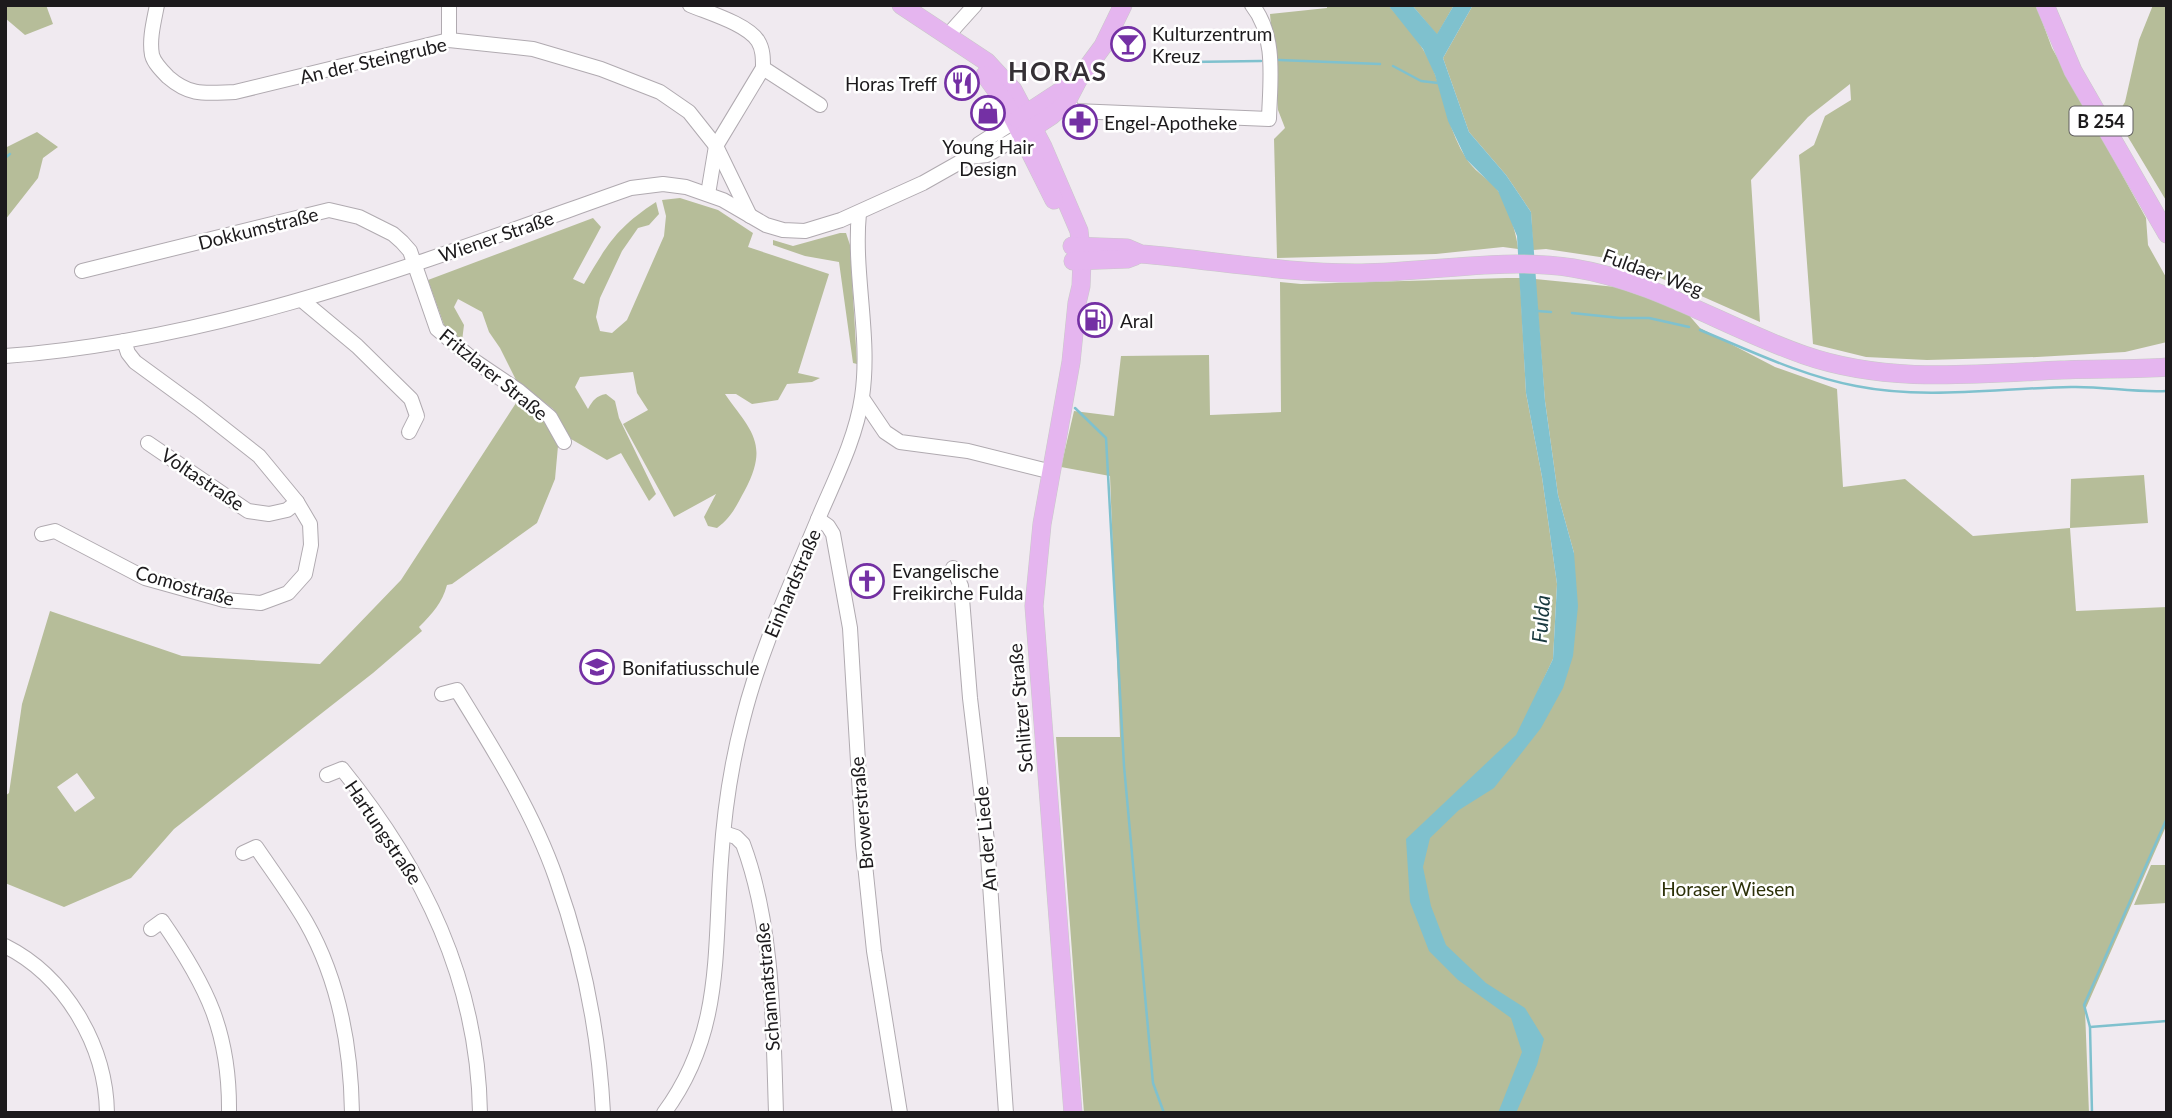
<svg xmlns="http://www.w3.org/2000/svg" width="2172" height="1118" font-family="Lato,sans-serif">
<rect width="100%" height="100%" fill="#f0eaf0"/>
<g fill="#b6bd99" fill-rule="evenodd">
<polygon points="5,5 46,5 53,24 25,35 5,18"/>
<path d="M 1327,5 L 1388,5 C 1407,26 1427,49 1436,77 C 1445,104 1450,133 1466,158 C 1473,170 1487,178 1496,188 C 1506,200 1517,233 1518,249 L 1503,247 L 1436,254 L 1277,258 L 1274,139 L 1285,128 L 1278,110 L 1270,14 L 1327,8 Z"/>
<polygon points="1412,5 1454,5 1437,35"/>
<polygon points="1473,5 2036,5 2052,48 2146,218 2148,245 2167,279 2167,342 2125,352 2037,357 1927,360 1866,357 1813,344 1799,155 1814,145 1825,116 1851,100 1850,84 1808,117 1751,180 1760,322 1620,260 1546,249 1533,250 1531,212 1506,175 1469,132 1443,58"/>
<polygon points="2153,5 2167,5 2167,202 2116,117 2125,102 2139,40"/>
<polygon points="37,132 58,147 43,158 38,178 5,220 5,148"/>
<path d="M 680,198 L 718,210 L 753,233 L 748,247 L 829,274 L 798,373 L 820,378 L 812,382 L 787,384 L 778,400 L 752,404 L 736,394 L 725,394 C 750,430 770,443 745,490 C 736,506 732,517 717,528 L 708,526 L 704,517 L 716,494 L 674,517 L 623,424 L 648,410 L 637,393 L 633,372 L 580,377 L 575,387 L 588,409 C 593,400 596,396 606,394 L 615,401 L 619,418 L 656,494 L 649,501 L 621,453 L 607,460 L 571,439 L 553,409 L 516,380 L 500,348 L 489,332 L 482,312 L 458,299 L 454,307 L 464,325 L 462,341 L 444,325 L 428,280 L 593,218 L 601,227 L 573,279 L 584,284 C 607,245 616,228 656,202 L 659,214 L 649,225 L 638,228 L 622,251 L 600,298 L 596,317 L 600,331 L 612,333 L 627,320 L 664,236 L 666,216 L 662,200 Z"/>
<polygon points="840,233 846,233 850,245 857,364 853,363 839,262 805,256 773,245 773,240 793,246"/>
<polygon points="1507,278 1520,278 1526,393 1542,477 1557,584 1553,659 1538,691 1557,684 1574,553 1558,495 1545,401 1535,279 1616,287 1648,298 1687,313 1700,328 1775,367 1837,389 1843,487 1905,479 1973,536 2070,528 2071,479 2144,475 2148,523 2070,528 2076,611 2167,607 2167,824 2085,1010 2089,1113 1084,1113 1056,737 1120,737 1110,476 1061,467 1074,411 1114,416 1121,356 1209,355 1210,415 1281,412 1280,282 1301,284"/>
<path d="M 516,403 L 545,421 L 558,446 L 555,479 L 537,523 L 452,584 L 447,585 C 442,603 433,613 419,627 L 422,631 L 373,673 L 174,829 L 131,878 L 64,907 L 5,883 L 5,796 L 9,793 L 22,704 L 50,611 L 182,656 L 320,664 L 401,580 ZM 77,773 L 95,798 L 75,812 L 57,787 Z"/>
<polygon points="2151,865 2167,865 2167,903 2134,905"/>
</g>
<polygon fill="#7fc1ce" points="1388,5 1412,5 1437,34 1454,5 1473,5 1443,58 1469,132 1506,175 1531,212 1545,401 1558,495 1574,553 1578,606 1573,656 1563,688 1541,728 1494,788 1459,810 1430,838 1423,867 1431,906 1446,945 1486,983 1525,1008 1544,1039 1537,1065 1516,1113 1498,1113 1522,1052 1511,1018 1458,980 1429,951 1410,902 1406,839 1516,735 1553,659 1557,584 1542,477 1526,393 1517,236 1498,191 1466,159 1448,121 1435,75 1423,49"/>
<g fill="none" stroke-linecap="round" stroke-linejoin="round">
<g stroke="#7fc1ce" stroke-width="2.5">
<polyline points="1279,60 1380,64"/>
<polyline points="1189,62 1261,61"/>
<polyline points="1393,66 1421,81 1438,83"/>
<polyline points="5,158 10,154"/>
<polyline points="1537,311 1551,312"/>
<polyline points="1572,313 1620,318 1649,318 1689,327"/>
<path d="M 1700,330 C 1751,351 1802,376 1856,386 C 1926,400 2000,388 2071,387 C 2103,386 2134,393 2167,391"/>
<polyline points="1075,408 1106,438 1124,766 1153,1083 1164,1113"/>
<polyline points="2090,1027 2167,1021"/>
<polyline points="2092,1113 2090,1027 2084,1005 2167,818"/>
</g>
<g stroke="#b0aab0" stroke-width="16">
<g id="minor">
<path d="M 157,5 C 154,21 149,39 152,55 C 154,63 162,71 168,77 C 191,97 206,93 235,92 L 449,40 L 533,49 L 601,69 L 660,92 L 689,112 L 716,146 L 750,216"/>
<polyline points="449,5 449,40"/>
<path d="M 690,5 C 709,13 747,24 758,41 C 763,49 763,58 763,68 L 716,146 L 708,194"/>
<polyline points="948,35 975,5"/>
<polyline points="763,68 820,105"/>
<path d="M 1066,103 L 1075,111 L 1269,119 C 1270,82 1277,36 1252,5"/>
<polyline points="969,157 987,155 1022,135"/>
<polyline points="82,271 329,210 359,217 393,234 402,242 410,251 437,329 476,362 519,391 550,417 564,442"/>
<polyline points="303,301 357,346 411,399 417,416 409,432"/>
<path d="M 5,356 C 223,340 427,260 631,188 L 663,184 L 686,187 L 723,200 L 766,225 L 783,230 L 805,231 L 841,220 L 923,183 L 969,157 L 979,144 L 1015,121"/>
<polyline points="862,398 885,432 900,442 968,451 1052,472"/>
<polyline points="148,443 248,511 269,514 287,510 297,502"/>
<polyline points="818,519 828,526 833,534 850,628 863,845 874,951 900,1113"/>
<polyline points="42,534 55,531 145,578 224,600 261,603 288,593 305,574 311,545 310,524 297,502 259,456 198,408 135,362 128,353 124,341"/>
<polyline points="953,568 961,586 970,698 987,841 1006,1113"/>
<path d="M 442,694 L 457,690 C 494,750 533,812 556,878 C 583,954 599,1033 603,1113"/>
<path d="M 327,775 L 342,769 C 423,869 478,981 480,1113"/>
<path d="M 724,833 L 736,837 L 743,844 C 774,927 773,1026 776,1113"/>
<path d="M 243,853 L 256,847 C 273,872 291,896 306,922 C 339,980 351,1047 352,1113"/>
<path d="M 151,929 L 162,921 C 207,986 230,1032 229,1113"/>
<path d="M 5,946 C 65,976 106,1045 107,1113"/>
<path d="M 664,1113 C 723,1033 714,953 721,860 C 724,813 731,765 743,719 C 761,647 793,580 821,512 C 837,475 856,437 862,397 C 871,336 853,274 859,213"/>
</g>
</g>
<g stroke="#c9c8c9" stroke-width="19">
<g id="major">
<polyline points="901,5 987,62 1013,90 1043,147 1079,231 1082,260 1081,286 1077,303 1071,362 1042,524 1034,606 1073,1113"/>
<polyline points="2045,5 2073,71 2167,234"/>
<polyline points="985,75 1006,104 1054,200"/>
<polyline points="1018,119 1076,81"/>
<polyline points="1025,133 1051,116 1066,103 1078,80 1103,46 1123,5"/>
<path d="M 1072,246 L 1127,248 L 1141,254 C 1214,260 1288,274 1362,273 C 1432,272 1503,257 1573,268 C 1655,281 1726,328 1804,355 C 1887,384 1975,374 2061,370 C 2096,368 2132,370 2167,367"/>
<polyline points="1073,261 1127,259 1135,256"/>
</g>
</g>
<use href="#minor" stroke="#fff" stroke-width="14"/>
<use href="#major" stroke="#e5b5ef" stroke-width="18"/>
</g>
<defs>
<g id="bar-ring" transform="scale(1.75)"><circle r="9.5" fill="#fff" stroke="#7430a4" stroke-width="1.5"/><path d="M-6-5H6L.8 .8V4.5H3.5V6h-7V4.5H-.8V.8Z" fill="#7430a4"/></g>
<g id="restaurant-ring" transform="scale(1.75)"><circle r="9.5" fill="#fff" stroke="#7430a4" stroke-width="1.5"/><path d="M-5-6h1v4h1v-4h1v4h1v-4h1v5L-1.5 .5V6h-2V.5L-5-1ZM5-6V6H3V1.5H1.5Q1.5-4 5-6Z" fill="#7430a4"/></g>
<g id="shop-ring" transform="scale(1.75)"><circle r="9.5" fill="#fff" stroke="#7430a4" stroke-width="1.5"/><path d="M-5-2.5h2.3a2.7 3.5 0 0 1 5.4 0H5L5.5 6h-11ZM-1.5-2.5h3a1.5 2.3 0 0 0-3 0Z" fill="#7430a4"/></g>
<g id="pharmacy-ring" transform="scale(1.75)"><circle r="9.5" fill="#fff" stroke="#7430a4" stroke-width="1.5"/><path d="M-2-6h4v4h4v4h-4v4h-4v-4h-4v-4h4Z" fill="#7430a4"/></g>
<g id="fuel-ring" transform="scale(1.75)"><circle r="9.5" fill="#fff" stroke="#7430a4" stroke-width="1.5"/><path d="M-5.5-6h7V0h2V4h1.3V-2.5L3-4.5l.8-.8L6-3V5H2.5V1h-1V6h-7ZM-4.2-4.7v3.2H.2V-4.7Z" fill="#7430a4"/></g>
<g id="church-ring" transform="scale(1.75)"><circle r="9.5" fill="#fff" stroke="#7430a4" stroke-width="1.5"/><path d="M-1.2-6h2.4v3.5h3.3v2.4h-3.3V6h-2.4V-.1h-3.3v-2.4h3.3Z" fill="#7430a4"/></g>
<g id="school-ring" transform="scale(1.75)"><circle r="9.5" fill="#fff" stroke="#7430a4" stroke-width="1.5"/><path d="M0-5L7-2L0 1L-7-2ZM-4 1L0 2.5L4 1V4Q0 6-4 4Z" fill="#7430a4"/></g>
</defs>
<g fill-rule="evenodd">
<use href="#bar-ring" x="1128" y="44"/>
<use href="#restaurant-ring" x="962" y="83"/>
<use href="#shop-ring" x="988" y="113"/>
<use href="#pharmacy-ring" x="1080" y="122"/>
<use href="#fuel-ring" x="1095" y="320"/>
<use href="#church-ring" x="867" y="581"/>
<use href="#school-ring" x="597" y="667"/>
</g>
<g text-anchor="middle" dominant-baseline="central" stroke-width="5" stroke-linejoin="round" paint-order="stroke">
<rect fill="#fff" stroke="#605f60" stroke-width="2" x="2069.5" y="106.5" width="63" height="29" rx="5"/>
<g font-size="18" font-weight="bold" fill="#1c1a1c">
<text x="2101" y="121">B 254</text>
</g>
<g font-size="19" fill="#1c1a1c" stroke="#fff" text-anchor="start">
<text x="1152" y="33">Kulturzentrum<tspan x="1152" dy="22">Kreuz</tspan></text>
<text x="937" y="83" text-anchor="end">Horas Treff</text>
<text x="1104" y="122">Engel-Apotheke</text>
<text x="988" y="146" text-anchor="middle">Young Hair<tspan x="988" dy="22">Design</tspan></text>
<text x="1120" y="320">Aral</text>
<text x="892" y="570">Evangelische<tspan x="892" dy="22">Freikirche Fulda</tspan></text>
<text x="622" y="667">Bonifatiusschule</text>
</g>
<g font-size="19" fill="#1c1a1c" stroke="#fff">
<text transform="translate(373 60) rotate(-13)">An der Steingrube</text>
<text transform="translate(258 228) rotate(-14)">Dokkumstraße</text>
<text transform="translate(496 236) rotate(-19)">Wiener Straße</text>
<text transform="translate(1653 272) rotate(20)">Fuldaer Weg</text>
<text transform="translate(494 374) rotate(39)">Fritzlarer Straße</text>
<text transform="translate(203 479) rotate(34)">Voltastraße</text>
<text transform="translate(792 583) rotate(-67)">Einhardstraße</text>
<text transform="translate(185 585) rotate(16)">Comostraße</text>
<text transform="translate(1020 708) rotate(-95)">Schlitzer Straße</text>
<text transform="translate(861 813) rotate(-95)">Browerstraße</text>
<text transform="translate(384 832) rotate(56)">Hartungstraße</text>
<text transform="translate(985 839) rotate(-95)">An der Liede</text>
<text transform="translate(767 987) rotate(-95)">Schannatstraße</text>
</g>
<g font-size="19" fill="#2c3109" stroke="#fff">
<text x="1728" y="888">Horaser Wiesen</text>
</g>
<g font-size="21" font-style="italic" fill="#19393f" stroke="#fff">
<text transform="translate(1540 619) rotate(-86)">Fulda</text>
</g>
<g font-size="26" font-weight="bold" letter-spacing="2" fill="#353035" stroke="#fff">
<text x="1058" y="71">HORAS</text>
</g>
</g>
<rect width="2172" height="1118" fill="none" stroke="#1c1a1c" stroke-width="14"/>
</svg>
